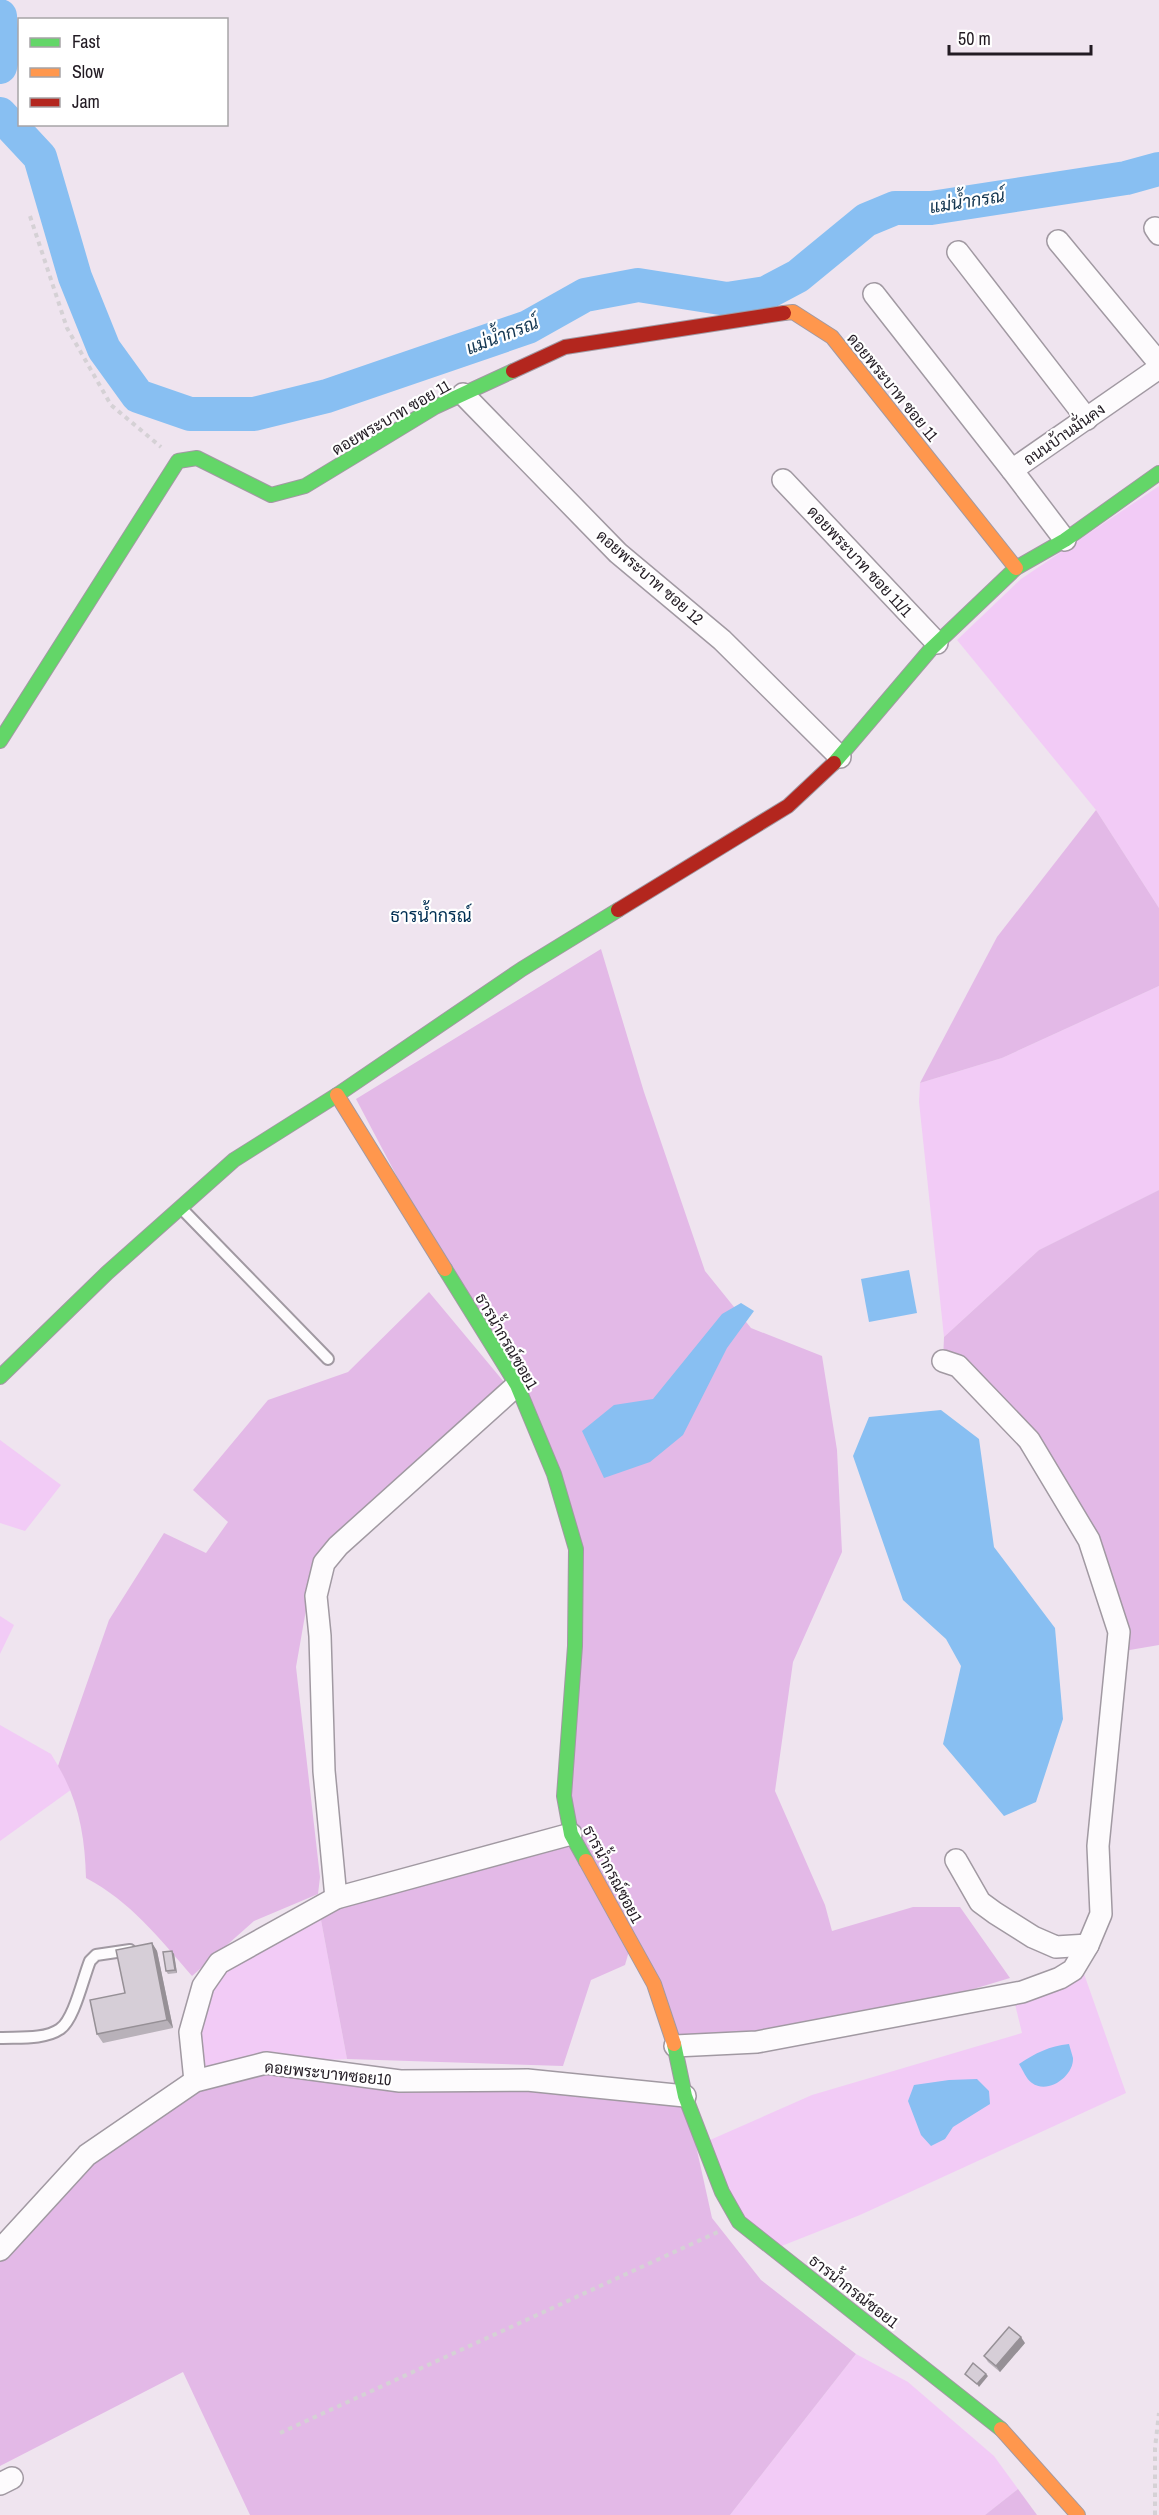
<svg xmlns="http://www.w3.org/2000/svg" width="1159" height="2515" font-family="'Archivo Narrow',Sarabun,sans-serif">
<rect width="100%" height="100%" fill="#efe4ef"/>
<g fill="#f2cbf6">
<polygon points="1159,486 1159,908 1096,810 957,640 1021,579"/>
<polygon points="1159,986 1159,1190 1039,1250 944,1337 919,1102 920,1083 1002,1058"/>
<polygon points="0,1440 61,1485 25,1531 0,1523"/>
<polygon points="0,1616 14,1625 0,1654"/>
<polygon points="0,1725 51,1754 72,1789 0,1841"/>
<polygon points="336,1898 321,1920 347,2059 266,2063 195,2081 203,1986"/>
<polygon points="1083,1971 1126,2093 860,2215 774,2249 739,2222 710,2140 812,2095 1022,2033 1014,2000"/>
<polygon points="856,2354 908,2382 994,2456 1018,2489 985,2515 730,2515"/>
</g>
<g fill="#e3b9e7">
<polygon points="1096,810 1159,908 1159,986 1002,1058 920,1083 997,937"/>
<polygon points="601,949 644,1092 705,1271 751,1328 822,1356 837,1450 842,1552 793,1662 775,1791 825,1905 832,1931 913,1907 960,1907 1010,1978 867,2021 675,2046 631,1944 625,1965 591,1980 563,2066 347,2059 321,1920 336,1898 571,1833 576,1548 554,1474 356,1099"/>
<polygon points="1159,1190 1159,1645 1118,1652 1089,1540 958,1366 943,1361 944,1337 1039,1250"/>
<path d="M 429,1292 L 504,1382 L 315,1558 L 296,1667 L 320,1877 L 318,1894 L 254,1921 L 192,1976 C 160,1939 130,1901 86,1878 C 85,1838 79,1801 58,1766 L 109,1620 L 164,1533 L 206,1553 L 228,1522 L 193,1490 L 268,1400 L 348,1372 Z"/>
<polygon points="266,2063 685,2096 712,2218 761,2280 856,2354 730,2515 250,2515 183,2372 0,2466 0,2250 87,2155 181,2087"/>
<polygon points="1018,2489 1037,2515 985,2515"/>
</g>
<g fill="#88bff2">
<polygon points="909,1270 917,1313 869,1322 861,1279"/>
<polygon points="741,1303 754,1311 727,1348 683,1435 650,1462 604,1478 582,1431 614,1405 653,1399 722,1314"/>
<polygon points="941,1410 979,1439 994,1547 1055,1628 1063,1719 1036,1802 1004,1816 943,1744 961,1666 946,1639 903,1600 853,1456 869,1417"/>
<path d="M 1069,2044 C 1070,2048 1072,2054 1073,2058 C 1074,2076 1048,2095 1032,2083 C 1026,2079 1023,2070 1019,2064 C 1036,2053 1049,2046 1069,2044 Z"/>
<polygon points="977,2079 989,2091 990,2104 953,2127 945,2139 931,2146 921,2135 908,2101 914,2085 949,2080"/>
</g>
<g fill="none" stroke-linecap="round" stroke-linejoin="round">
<g stroke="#88bff2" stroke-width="34">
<polyline points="0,16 3,55 0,67"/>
<polyline points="0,114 40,157 75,277 104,349 138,396 190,414 254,414 327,396 528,327 585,295 638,285 727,299 766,293 798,276 866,220 895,208 931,208 1126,178 1159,169"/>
</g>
<g stroke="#a199a2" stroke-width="14">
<g id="lane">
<polyline points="182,1209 328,1359"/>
<path d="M 0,2038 C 18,2037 44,2040 60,2029 C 74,2020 83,1978 90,1961 L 96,1955 L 130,1950"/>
</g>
</g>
<g stroke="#a199a2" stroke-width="24">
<g id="street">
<polyline points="1155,228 1159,234"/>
<polyline points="1058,241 1159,363"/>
<polyline points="958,252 1087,419"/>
<polyline points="874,294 1012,470"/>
<polyline points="463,394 618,553 722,640 840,757"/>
<polyline points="783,480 937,643"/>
<polyline points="1065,540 1012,470 1159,368"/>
<polyline points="956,1860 980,1902 995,1913 1033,1937 1056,1947 1088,1945"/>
<polyline points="336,1898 324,1771 320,1636 316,1596 324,1563 338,1546 517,1385"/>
<polyline points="675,2046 757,2042 1022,1992 1060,1978 1073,1970 1088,1945 1101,1914 1098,1846 1119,1632 1089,1540 1029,1440 958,1366 943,1361"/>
<polyline points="195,2081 190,2032 203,1986 219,1963 336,1898 571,1834"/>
<polyline points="0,2250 87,2155 195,2081 266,2063 400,2081 527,2080 685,2096"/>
<polyline points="0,2484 12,2478"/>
</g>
</g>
<g stroke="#a199a2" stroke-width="16">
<g id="fast">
<polyline points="0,741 178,461 197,458 271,495 305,486 435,407 513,371"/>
<polyline points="834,763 931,649 1016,568 1065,540 1159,473"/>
<polyline points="445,1269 517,1385 554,1474 576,1549 575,1646 564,1796 571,1834 586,1861"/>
<polyline points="0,1377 107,1273 234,1160 337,1095 522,969 618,910"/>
<polyline points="674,2044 685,2096 722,2192 739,2222 1001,2429"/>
</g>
</g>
<g stroke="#a199a2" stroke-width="16">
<g id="slow">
<polyline points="784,313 793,312 832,337 1016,568"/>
<polyline points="337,1095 445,1269"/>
<polyline points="586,1861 654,1984 674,2044"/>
<polyline points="1001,2429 1078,2515"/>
</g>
</g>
<g stroke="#a199a2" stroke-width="16">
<g id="jam">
<polyline points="513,371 565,347 784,313"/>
<polyline points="618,910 788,806 834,763"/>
</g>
</g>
<g stroke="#d5d1d5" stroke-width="4" stroke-dasharray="4.5 4.5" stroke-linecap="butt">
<polyline points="30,216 67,328 111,405 161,447"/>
<polyline points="280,2433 720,2231"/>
<polyline points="1155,2515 1155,2448 1159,2413"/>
</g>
<use href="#lane" stroke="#fdfbfd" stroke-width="10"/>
<use href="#street" stroke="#fdfbfd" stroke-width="21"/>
<use href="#fast" stroke="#63d668" stroke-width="14"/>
<use href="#slow" stroke="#ff974d" stroke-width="14"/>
<use href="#jam" stroke="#b3261e" stroke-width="14"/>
</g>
<g fill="#b8b1b9">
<polygon points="152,1943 157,1951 173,2028 103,2043 97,2034 125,1993"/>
<polygon points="172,1951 174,1954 177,1973 168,1974 166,1971"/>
<polygon points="1025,2343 1000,2372 988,2362 984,2356"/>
</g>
<g fill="#969096">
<polygon points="152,1943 157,1951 173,2028 167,2020"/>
<polygon points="172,1951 174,1954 177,1973 175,1970"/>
<polygon points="1021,2337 1025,2343 1000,2372 996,2366"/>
<polygon points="986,2374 988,2376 979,2387 977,2384"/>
</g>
<g fill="#d6ced7" stroke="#969096" stroke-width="1.5">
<polygon points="152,1943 167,2020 97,2034 90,2000 125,1993 116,1950"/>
<polygon points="172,1951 175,1970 166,1971 163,1952"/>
<polygon points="1009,2327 1021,2337 996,2366 984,2356"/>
<polygon points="973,2363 986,2374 977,2384 965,2374"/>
</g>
<g text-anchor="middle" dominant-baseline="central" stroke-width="4.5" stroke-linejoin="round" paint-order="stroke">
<g font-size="16" fill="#221b23" stroke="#fff">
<text transform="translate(893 387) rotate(51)">ดอยพระบาท ซอย 11</text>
<text transform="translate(391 417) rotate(-30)">ดอยพระบาท ซอย 11</text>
<text transform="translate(1064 434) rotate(-35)">ถนนบ้านมั่นคง</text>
<text transform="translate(860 561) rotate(47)">ดอยพระบาท ซอย 11/1</text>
<text transform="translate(650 577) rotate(41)">ดอยพระบาท ซอย 12</text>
<text transform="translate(507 1341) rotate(60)">ธารน้ำกรณ์ซอย1</text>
<text transform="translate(613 1874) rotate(62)">ธารน้ำกรณ์ซอย1</text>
<text transform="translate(328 2073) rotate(6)">ดอยพระบาทซอย10</text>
<text transform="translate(854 2291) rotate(38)">ธารน้ำกรณ์ซอย1</text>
</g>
<g font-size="18" font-style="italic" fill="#123550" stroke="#fff">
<text transform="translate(967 201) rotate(-9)">แม่น้ำกรณ์</text>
<text transform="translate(502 335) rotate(-21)">แม่น้ำกรณ์</text>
</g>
<g font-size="18" fill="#002f53" stroke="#fff">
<text x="431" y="915">ธารน้ำกรณ์</text>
</g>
</g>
<rect x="18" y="18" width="210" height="108" fill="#ffffff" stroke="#a7a4a7" stroke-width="1.5"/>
<rect x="30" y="38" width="30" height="9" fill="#63d668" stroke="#a7a4a7" stroke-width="1.5"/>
<text x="72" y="48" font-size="18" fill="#221b23">Fast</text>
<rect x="30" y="68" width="30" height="9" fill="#ff974d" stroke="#a7a4a7" stroke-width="1.5"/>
<text x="72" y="78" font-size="18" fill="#221b23">Slow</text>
<rect x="30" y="98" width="30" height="9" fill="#b3261e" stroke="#a7a4a7" stroke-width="1.5"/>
<text x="72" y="108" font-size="18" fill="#221b23">Jam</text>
<path d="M949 45v9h142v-9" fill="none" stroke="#221b23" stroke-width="3"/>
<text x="958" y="45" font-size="18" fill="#221b23" stroke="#ffffff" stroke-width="4.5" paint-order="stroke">50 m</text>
</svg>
